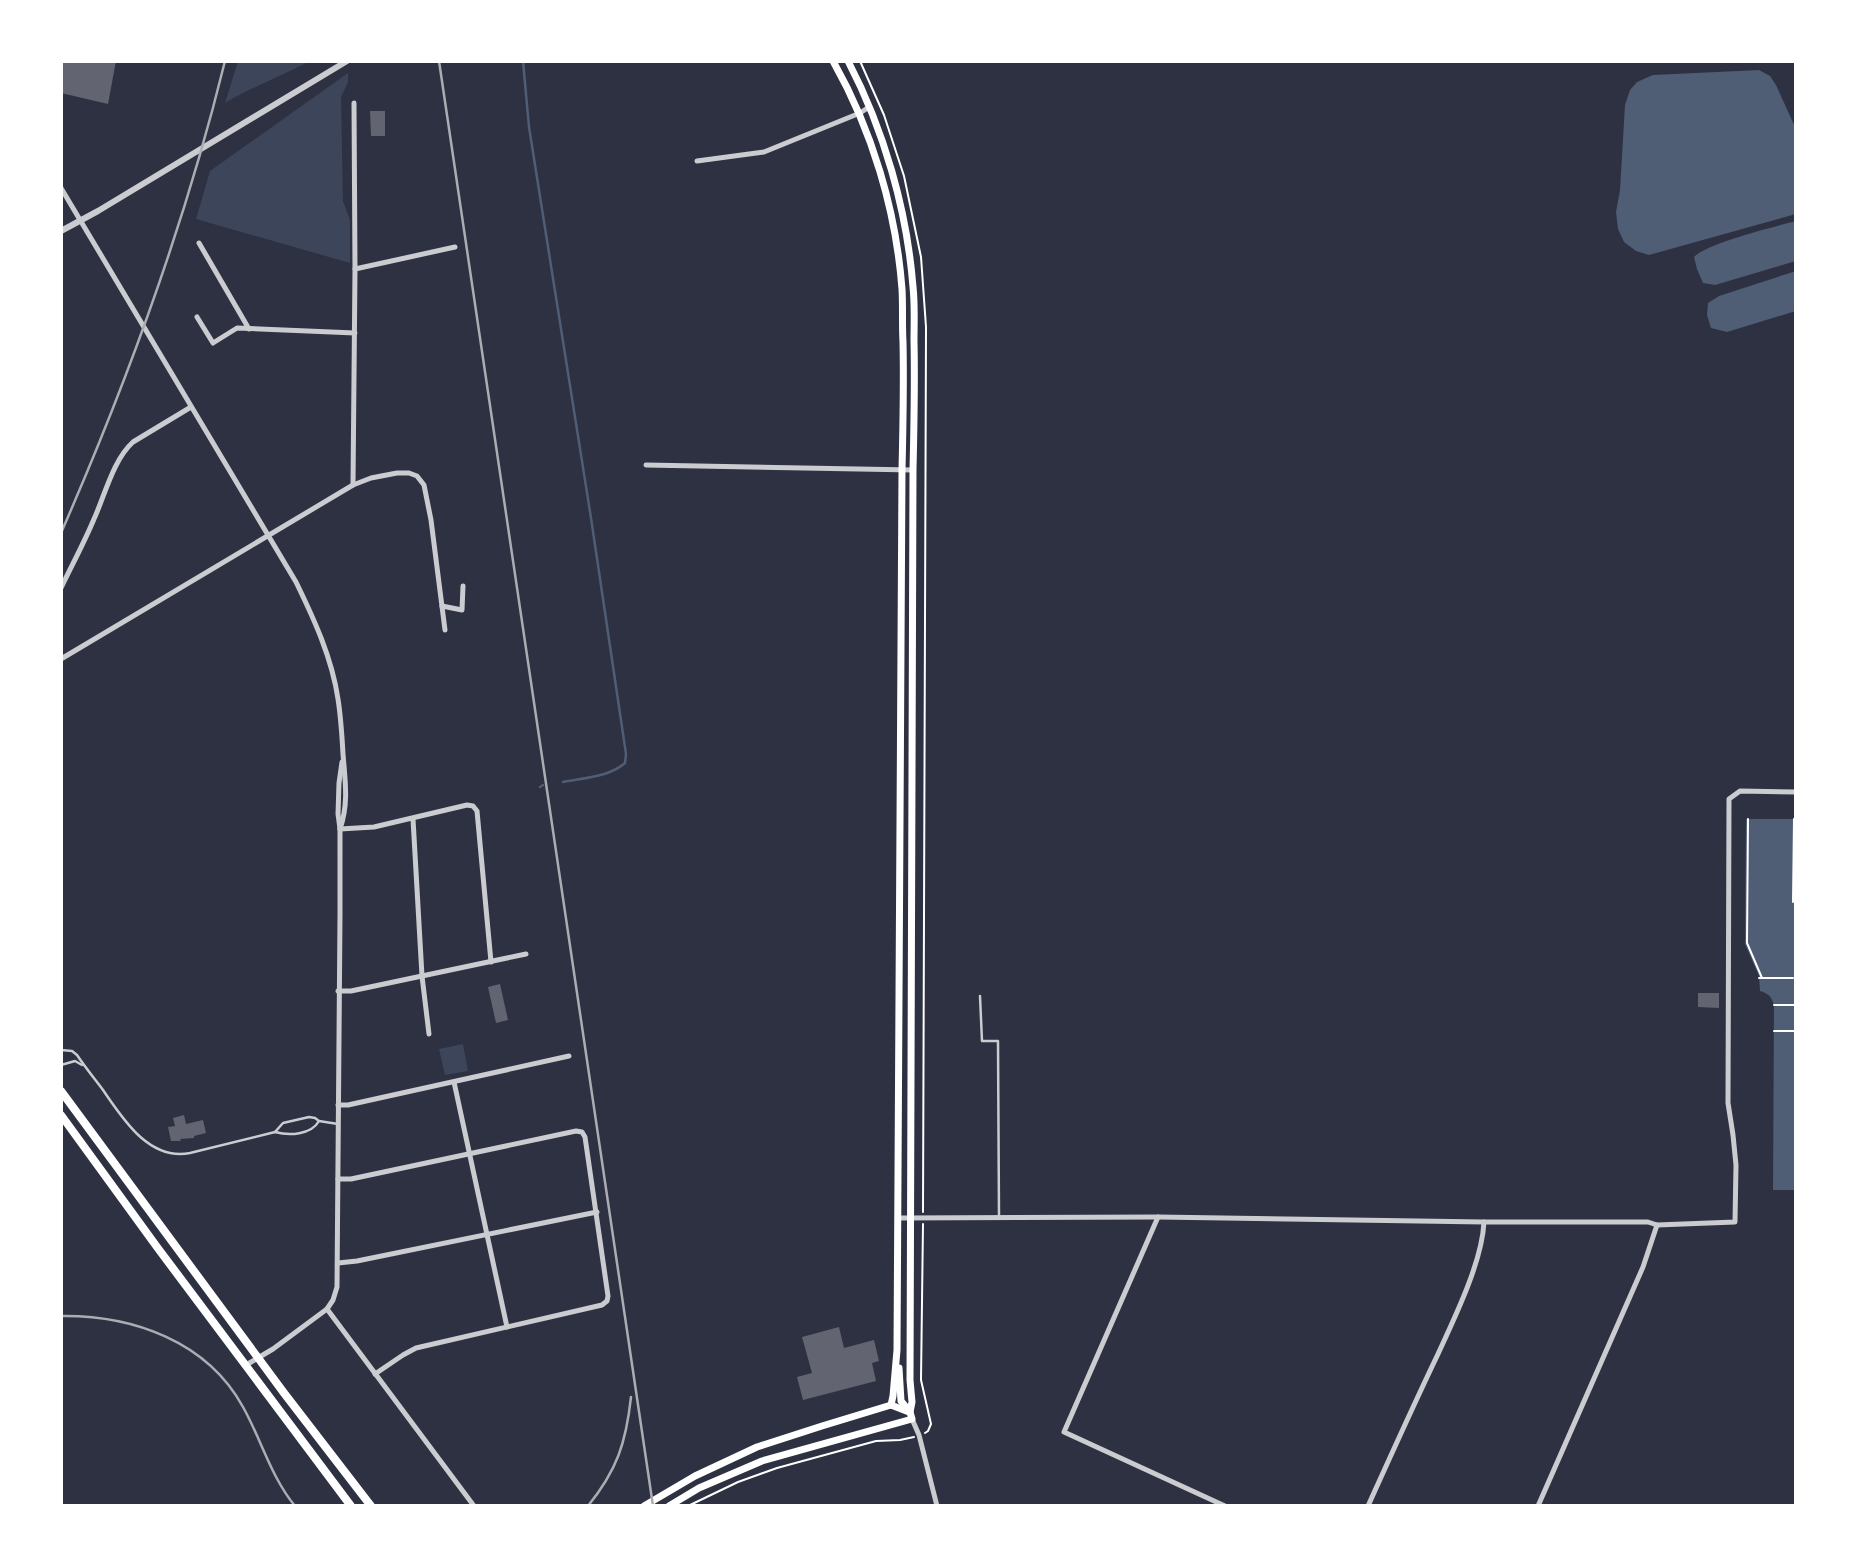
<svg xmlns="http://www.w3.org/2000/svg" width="1857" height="1567" font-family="Karla,sans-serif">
<rect width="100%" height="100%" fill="#2d3142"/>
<g fill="#3c4559">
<path d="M 238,61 L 310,61 C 282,76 252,87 225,103 Z"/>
<polygon points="348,73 348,82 341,97 343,201 350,220 350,263 196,219 210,171"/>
<polygon points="463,1044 468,1071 445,1075 439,1049"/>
</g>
<g fill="#4f5d75">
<polygon points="1759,70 1770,76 1776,85 1796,129 1796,214 1649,255 1636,251 1624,242 1618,229 1616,212 1620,190 1625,105 1630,90 1637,82 1653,75"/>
<path d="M 1796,221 L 1796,261 L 1715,285 L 1703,283 L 1697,269 L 1694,257 C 1707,243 1774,227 1796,221 Z"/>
<polygon points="1796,271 1796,311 1727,332 1711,328 1707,315 1708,303 1719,296"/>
<path d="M 1746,819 L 1796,819 L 1796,1190 L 1773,1190 L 1774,1005 C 1771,996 1769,994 1760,991 L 1759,976 L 1745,944 Z"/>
</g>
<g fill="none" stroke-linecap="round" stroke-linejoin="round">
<g stroke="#4f5d75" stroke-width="2.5">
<path d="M 523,61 L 529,127 L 591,518 L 626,754 L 625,763 C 609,777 584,778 563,782"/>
<polyline points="540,787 543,785"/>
</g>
</g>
<g fill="#626471">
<polygon points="61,61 116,61 108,104 61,93"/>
<polygon points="370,111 385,111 385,136 371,136"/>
<polygon points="500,984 508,1020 496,1023 488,987"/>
<polygon points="1698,993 1719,993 1719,1008 1698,1007"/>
<polygon points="184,1115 186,1124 203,1120 206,1133 194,1136 194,1138 180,1139 181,1141 171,1141 168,1127 175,1126 173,1118"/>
<polygon points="839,1327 844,1348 874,1340 879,1361 872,1363 876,1381 803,1400 797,1377 812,1373 802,1337"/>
</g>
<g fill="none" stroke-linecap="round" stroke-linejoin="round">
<g stroke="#fff" stroke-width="2">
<polyline points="860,61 884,115 904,176 921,257 926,327 923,1212"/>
<polyline points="1748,819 1747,943 1762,978"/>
<polyline points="1793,902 1794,819"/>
<polyline points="1759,978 1793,978"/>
<polyline points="1774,1005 1796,1005"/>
<polyline points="1774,1031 1796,1031"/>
<polyline points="923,1224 921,1380 931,1424 928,1431 925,1433"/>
<polyline points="688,1506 738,1482 777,1468 876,1441 900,1440 914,1437"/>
</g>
<g stroke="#caccd0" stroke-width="2.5">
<polyline points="980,996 982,1041 998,1041 999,1218"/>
<path d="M 61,1050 L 72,1051 L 77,1055 C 85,1067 94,1078 103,1090 C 123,1119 149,1161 190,1153 L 275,1132 C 289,1136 311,1135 319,1121"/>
<polyline points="61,1065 75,1061 82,1065"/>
<polyline points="275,1132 283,1123 309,1117 315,1118 319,1121 338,1124"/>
</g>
<g stroke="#caccd0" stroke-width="5">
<polyline points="697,161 764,152 860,113 869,107"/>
<path d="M 61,188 L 296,582 C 314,619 332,658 338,699 C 341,718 342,736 343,754 C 345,780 349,803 340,829"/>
<polyline points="199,243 249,329"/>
<polyline points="355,269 455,247"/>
<polyline points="197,317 213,343 237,328 355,333"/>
<polyline points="646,465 913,470"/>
<polyline points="353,485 371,478 397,473 409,473 417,476 424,485 431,520 445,630"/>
<path d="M 61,588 C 72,565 84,543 94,519 C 105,495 113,460 133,442 L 191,407"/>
<polyline points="442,606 462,610 463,586"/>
<polyline points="61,659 353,485 355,269 354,103"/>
<polyline points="413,819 422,976 429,1034"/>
<polyline points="340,829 374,827 467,805 473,806 477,811 491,962"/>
<polyline points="338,991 351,991 526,954"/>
<polyline points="454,1082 507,1327"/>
<polyline points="338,1105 348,1105 569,1056"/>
<polyline points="338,1179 351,1179 576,1131 582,1132 585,1137 608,1296 607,1301 602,1305 416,1348 403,1355 375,1374"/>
<polyline points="1158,1217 1064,1432 1225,1506"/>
<polyline points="898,1218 1158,1217 1484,1222 1648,1222 1657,1225 1735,1222 1736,1165 1733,1135 1728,1103 1729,799 1740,791 1796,792"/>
<polyline points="338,1263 357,1261 597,1212"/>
<polyline points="327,1309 474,1506"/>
<polyline points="246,1365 273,1349 327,1309 333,1300 337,1287 340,915 340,829 338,814 339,783 342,762"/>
<polyline points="912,1419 919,1435 937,1506"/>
<path d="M 1368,1506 C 1391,1455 1414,1404 1438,1354 C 1455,1317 1482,1262 1484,1222"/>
<polyline points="1538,1506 1643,1267 1657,1225"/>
</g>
<polyline stroke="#caccd0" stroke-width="6" points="61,231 98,211 347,61"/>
<g stroke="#fff" stroke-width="7">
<path d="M 833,61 C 872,130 896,210 902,289 C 903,306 902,324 903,342 C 904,385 903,427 902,470 L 897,1350 L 893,1396 L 891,1405"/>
<path d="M 848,61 C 884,130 907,210 913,287 C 915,305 914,323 914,341 C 915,384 914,427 913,470 L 910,1380 L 912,1402 L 910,1412"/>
<polyline points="644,1506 695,1476 757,1447 822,1426 891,1405 909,1412"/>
<polyline points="669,1506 699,1488 762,1461 912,1419 910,1412 901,1401 899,1368"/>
</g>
<g stroke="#fff" stroke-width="8">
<polyline points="61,1091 284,1393 371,1506"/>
<polyline points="61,1115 157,1247 351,1506"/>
</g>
<g stroke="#abadb3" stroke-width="2.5">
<polyline points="439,61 653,1506"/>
<path d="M 61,533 C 128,380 185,224 225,61"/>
<path d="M 61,1316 C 132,1315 207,1341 243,1407 C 261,1439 271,1477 295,1506"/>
<path d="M 588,1506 C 617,1470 626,1443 631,1397"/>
</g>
</g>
<rect width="1857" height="1567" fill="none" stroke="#ffffff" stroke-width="126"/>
</svg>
